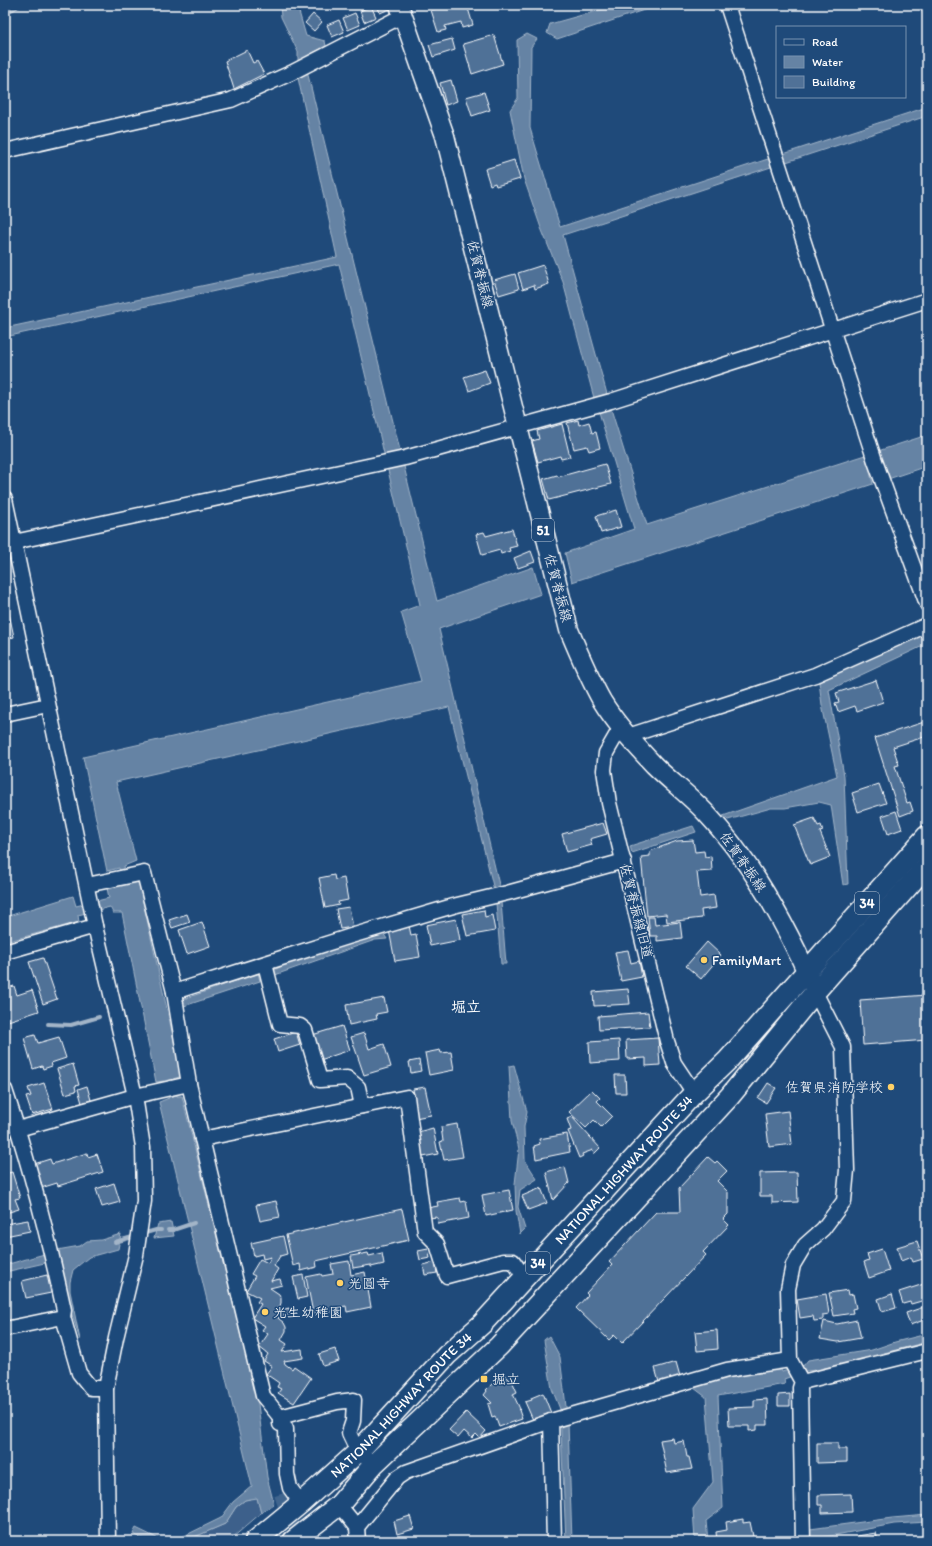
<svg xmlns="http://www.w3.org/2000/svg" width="932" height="1546" font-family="Itim,'Klee One',sans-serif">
<rect width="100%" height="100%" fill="#1f4a7a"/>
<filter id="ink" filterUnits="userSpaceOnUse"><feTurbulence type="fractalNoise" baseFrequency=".025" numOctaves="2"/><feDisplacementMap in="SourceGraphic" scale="8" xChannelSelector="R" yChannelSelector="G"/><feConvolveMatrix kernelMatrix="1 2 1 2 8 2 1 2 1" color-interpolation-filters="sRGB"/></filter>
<g filter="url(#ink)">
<polygon fill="#3c618b" stroke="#9eb0c5" points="257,1497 261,1513 231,1539 228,1541 185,1541 225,1524 236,1507 245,1500"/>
<g fill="#6583a4" stroke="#a3b5c8">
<polygon points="5,5 23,5 5,15"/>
<polygon points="280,5 297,5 306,36 325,41 326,46 307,56 308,75 437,601 533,567 541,594 439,629 500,889 506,964 501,964 496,903 494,890 449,707 116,782 136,861 124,866 128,883 136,882 139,884 182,1076 173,1079 177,1096 182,1096 258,1404 267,1477 274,1504 261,1513 257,1498 245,1500 236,1507 225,1524 185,1541 170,1541 178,1539 221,1518 233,1502 252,1486 159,1102 169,1098 164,1081 156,1082 122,913 113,913 110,907 78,915 79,922 5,942 5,917 73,896 76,906 109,898 107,888 124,884 119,868 107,871 83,757 421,681 401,612 420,605 339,264 5,337 5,328 337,257 298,78 298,52 281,17"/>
<polygon points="618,5 659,5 557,39 547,33 550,24"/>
<polygon points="920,5 927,5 927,24 920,6"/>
<polygon points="527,34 537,39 531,47 530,128 560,227 927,107 927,116 563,235 607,394 594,398 563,282 541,228 524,179 510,110 518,98 517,40"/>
<polygon points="611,409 647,525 865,455 868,466 882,462 878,451 927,435 927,466 888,479 884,468 870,472 873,484 572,582 565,553 634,529 599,412"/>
<polygon points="925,631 927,632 927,644 829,690 844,776 848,884 843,885 831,805 819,802 785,808 771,808 728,820 723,816 837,776 822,705 819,682"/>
<polygon points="693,826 696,832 632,853 630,846"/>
<polygon points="383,933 387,939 375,940 275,975 274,970 286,964"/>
<polygon points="258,973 260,981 184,1006 181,1000"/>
<polygon points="514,1065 527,1112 524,1127 525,1160 537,1179 520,1190 518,1207 525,1229 520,1234 516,1211 515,1184 519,1149 512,1121 509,1066"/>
<polygon points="171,1222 174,1236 154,1238 158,1224"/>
<polygon points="121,1234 118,1249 89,1257 73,1270 70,1282 70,1291 80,1340 67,1299 57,1250 80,1246 87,1241 101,1240"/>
<polygon points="48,1253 49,1262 5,1272 5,1265"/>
<polygon points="927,1334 927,1342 817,1370 806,1371 784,1379 785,1384 718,1396 723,1508 706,1521 708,1541 695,1541 693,1509 713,1482 706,1397 694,1388 713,1381 780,1368 782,1372 804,1365 808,1360 872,1350 895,1342"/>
<polygon points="549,1336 560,1357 568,1423 572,1541 566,1541 560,1409 552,1389 544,1340"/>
<polygon points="927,1515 927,1522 894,1524 825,1537 821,1541 810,1541 810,1529 892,1518"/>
<polygon points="136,1528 163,1541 146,1541 133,1534"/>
</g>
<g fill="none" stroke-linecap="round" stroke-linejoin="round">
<g stroke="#a3b5c8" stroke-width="4">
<polyline points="48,1024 71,1025 99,1017"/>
<polyline points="168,1230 173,1230 194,1223"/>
<polyline points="142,1234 156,1230 161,1230"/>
<polyline points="115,1242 136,1236"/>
</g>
</g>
<g fill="#507197" stroke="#fff">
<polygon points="331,5 345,5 333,10"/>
<polygon points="377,5 390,5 392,8 380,13"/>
<polygon points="449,5 467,5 473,25 462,28 461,22 445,26 446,30 438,32 431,10"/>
<polygon points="371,6 376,17 364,22 360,11"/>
<polygon points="355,13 360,25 348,30 343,18"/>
<polygon points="313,14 322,22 314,31 305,23"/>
<polygon points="339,20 344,32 332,37 327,25"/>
<polygon points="494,35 503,64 472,74 463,44"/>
<polygon points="452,39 455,50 433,57 429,45"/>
<polygon points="247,50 253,63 257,61 264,74 234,89 225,61"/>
<polygon points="451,80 457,101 446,105 440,83"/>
<polygon points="484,92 490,110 472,116 466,97"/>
<polygon points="514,160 520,179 496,186 495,183 490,185 485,169"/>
<polygon points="543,265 549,284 535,289 534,285 523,289 518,273"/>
<polygon points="515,274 519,289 499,295 494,280"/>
<polygon points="485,370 490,383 469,391 464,377"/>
<polygon points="578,420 579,425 589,422 592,433 596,432 600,448 589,451 587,446 574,449 567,423"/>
<polygon points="562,424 570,457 561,459 560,456 538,462 532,441 539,439 537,431"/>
<polygon points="605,464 611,484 549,500 543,479 557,475 558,477"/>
<polygon points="616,510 621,527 601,533 596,516"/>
<polygon points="512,529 517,546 509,548 510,551 501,554 500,550 482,555 476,534 484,532 486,536"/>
<polygon points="531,551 535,562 518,568 514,558"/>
<polygon points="5,599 6,599 14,637 5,639"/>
<polygon points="876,680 883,702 857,711 855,706 838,712 835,703 839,702 836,693"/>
<polygon points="924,722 927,730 927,736 893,747 899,765 895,766 907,803 910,802 913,811 900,816 875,738"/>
<polygon points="879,784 886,803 858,812 852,793"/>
<polygon points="896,811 902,829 888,834 882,816"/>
<polygon points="814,818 818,826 821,825 823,831 820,832 830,857 810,865 794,825"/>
<polygon points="603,823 607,834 590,839 592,845 567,852 562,834"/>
<polygon points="693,840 695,852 704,851 705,857 711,856 712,871 697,872 700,897 714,895 716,908 701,910 702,918 667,922 666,914 647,916 641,857 650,856 650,851 677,841"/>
<polygon points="334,875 335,880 344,878 348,900 338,902 339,905 325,908 319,878"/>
<polygon points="349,907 353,927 340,929 336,909"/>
<polygon points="484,910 485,917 492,915 495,931 467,936 462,914"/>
<polygon points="187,914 190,922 172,928 169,920"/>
<polygon points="648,917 654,917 655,925 680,922 682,938 657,941 657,936 650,936"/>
<polygon points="456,919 460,940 430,946 426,925"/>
<polygon points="202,922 210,946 187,954 179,930"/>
<polygon points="409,926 411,935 416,934 420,957 395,961 389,930"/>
<polygon points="707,942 721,955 701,979 686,966"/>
<polygon points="628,950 631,963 639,961 642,977 621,981 615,952"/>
<polygon points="43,958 57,999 43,1004 29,962"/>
<polygon points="14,986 17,995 32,990 39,1011 8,1021 7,1017 5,1017 5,989"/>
<polygon points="628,989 630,1004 594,1006 593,992"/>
<polygon points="927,995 927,1040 863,1045 860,1000"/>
<polygon points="384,998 387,1012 376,1014 377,1019 349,1025 346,1005"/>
<polygon points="648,1012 650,1027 599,1030 598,1016"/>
<polygon points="342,1026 350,1050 320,1060 312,1035"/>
<polygon points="296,1032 300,1045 278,1052 274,1039"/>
<polygon points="364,1033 369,1049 384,1044 391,1067 364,1075 351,1037"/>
<polygon points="35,1035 38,1043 59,1037 66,1058 51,1063 52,1066 43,1069 42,1066 33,1069 24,1038"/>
<polygon points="658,1038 660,1065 646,1066 646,1058 627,1059 626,1040"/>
<polygon points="619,1040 620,1061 590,1063 589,1042"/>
<polygon points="440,1050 441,1053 451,1052 454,1070 429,1075 425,1053"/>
<polygon points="419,1060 421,1071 411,1073 409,1062"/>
<polygon points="73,1064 79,1085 75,1086 76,1091 65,1094 57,1069"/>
<polygon points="615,1075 625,1075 626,1093 616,1093"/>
<polygon points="44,1083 53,1109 32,1115 26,1097 31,1096 28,1088"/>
<polygon points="768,1083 776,1088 766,1103 758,1098"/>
<polygon points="87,1086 91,1100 82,1103 78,1089"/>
<polygon points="425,1087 431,1115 415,1118 411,1095 414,1095 413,1089"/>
<polygon points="592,1090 600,1098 597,1101 612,1116 601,1127 594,1120 586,1128 569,1112"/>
<polygon points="788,1111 792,1144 769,1147 765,1114"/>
<polygon points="572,1117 600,1148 594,1154 593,1150 582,1154 583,1156 579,1158 568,1131 571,1130 567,1119"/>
<polygon points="457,1124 463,1157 444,1160 440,1142 443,1141 441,1127"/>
<polygon points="433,1128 438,1154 423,1157 418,1132"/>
<polygon points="567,1134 570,1152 536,1159 534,1146 540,1144 539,1139"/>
<polygon points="87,1153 88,1157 97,1154 103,1172 58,1186 57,1183 41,1188 34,1164 50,1159 52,1164"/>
<polygon points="708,1157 715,1163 717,1161 727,1171 717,1181 728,1192 728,1214 723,1219 729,1225 703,1252 706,1255 622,1343 614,1335 609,1340 576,1308 588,1295 586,1293 612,1265 609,1262 656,1212 680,1212 679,1188"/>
<polygon points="565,1167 569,1183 553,1200 546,1172"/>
<polygon points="12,1172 20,1198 15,1199 19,1209 6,1213 5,1174"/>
<polygon points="797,1172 798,1202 772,1203 772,1196 760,1196 760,1173"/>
<polygon points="114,1183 120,1202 102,1207 96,1189"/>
<polygon points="541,1188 547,1203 528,1210 522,1196"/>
<polygon points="509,1190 513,1210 486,1216 482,1195"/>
<polygon points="460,1198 461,1202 466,1201 469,1218 438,1224 437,1217 429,1218 427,1208 438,1206 437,1202"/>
<polygon points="276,1201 280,1217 260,1221 256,1205"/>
<polygon points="402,1209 409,1240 316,1261 317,1267 301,1271 300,1264 293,1266 286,1235"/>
<polygon points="28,1220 30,1231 5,1236 5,1224"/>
<polygon points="283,1236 287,1254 280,1256 274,1266 278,1269 271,1281 280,1279 282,1285 270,1288 279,1294 281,1298 281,1303 278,1311 289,1308 290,1314 278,1318 284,1323 286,1327 286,1331 281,1340 287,1344 282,1352 302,1349 303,1358 284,1361 285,1364 292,1369 294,1366 311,1378 294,1403 278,1393 281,1389 277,1387 279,1383 266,1374 272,1366 264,1361 268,1354 259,1347 268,1334 262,1330 265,1326 252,1318 261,1304 257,1302 260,1298 246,1291 255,1276 251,1274 260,1259 268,1263 271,1257 263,1259 262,1254 254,1256 251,1243"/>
<polygon points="917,1241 923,1259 913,1262 911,1257 901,1261 897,1247"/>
<polygon points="428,1249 430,1258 420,1260 418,1251"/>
<polygon points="882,1249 889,1271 869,1278 864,1262 869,1260 867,1254"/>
<polygon points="368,1253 369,1256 382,1253 384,1264 371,1267 371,1265 353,1268 351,1256"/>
<polygon points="349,1261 351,1275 365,1272 371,1307 347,1312 346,1306 335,1308 335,1311 323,1314 323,1311 313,1313 306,1277 321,1274 322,1276 333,1274 331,1264"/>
<polygon points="435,1262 437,1273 425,1275 423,1265"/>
<polygon points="47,1275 51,1293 26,1298 22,1281"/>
<polygon points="303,1275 307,1297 298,1299 293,1277"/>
<polygon points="927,1283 927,1296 924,1297 925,1300 911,1304 910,1302 903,1304 899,1292"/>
<polygon points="848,1290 849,1295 853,1294 856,1308 852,1309 853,1313 834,1316 829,1293"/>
<polygon points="826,1294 829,1314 823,1315 823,1320 814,1321 813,1316 800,1318 797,1299"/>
<polygon points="892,1294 896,1308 882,1312 878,1299"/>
<polygon points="927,1306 927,1319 910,1325 906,1313"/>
<polygon points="857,1320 861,1338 838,1342 820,1339 824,1321 837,1324"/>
<polygon points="717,1330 718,1349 697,1351 695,1332"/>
<polygon points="335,1349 339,1361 323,1366 319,1354"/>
<polygon points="676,1362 681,1380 660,1386 655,1368"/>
<polygon points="503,1373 513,1383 517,1392 513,1394 520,1409 519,1410 522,1419 499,1427 495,1416 492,1417 488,1404 492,1403 484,1395 487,1391 486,1390"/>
<polygon points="543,1393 551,1413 533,1420 525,1402 532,1400 531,1398"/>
<polygon points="790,1394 790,1406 778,1406 778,1395"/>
<polygon points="767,1399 768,1425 757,1425 757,1430 749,1431 749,1426 729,1426 728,1408 754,1407 754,1400"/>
<polygon points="466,1412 486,1431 480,1438 476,1434 472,1438 464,1431 458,1438 449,1430"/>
<polygon points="673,1438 674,1443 684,1441 687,1457 689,1457 692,1469 667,1473 660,1440"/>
<polygon points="817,1443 838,1443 838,1449 847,1449 847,1462 817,1463"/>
<polygon points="851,1494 852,1512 822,1513 822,1505 818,1505 818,1495"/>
<polygon points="410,1516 414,1529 397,1534 394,1521"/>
<polygon points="743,1519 743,1523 750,1522 754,1541 717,1541 716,1532 727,1530 726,1522"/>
<polygon points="876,1533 878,1541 858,1541 857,1536"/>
</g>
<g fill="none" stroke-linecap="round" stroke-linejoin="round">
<polyline stroke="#41658e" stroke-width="14" stroke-dasharray="14 7" stroke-linecap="butt" points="281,1494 297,1541"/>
<g stroke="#fff" stroke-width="17">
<g id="minor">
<polyline points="727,5 875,461 927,604"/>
<polyline points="5,151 231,100 291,73 404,15"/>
<polyline points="5,499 95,926 135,1096 143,1147 144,1201 136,1255 116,1338 106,1388 108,1541"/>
<polyline points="14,542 405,458 611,401 927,300"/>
<polyline points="5,714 48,705"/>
<polyline points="621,727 606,753 604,770 609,803 667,1041 674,1063 694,1093"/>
<polyline points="628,736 815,675 927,625"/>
<polyline points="87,885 144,873 174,992 189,1084 263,1396 280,1417 286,1429 287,1474 290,1488 301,1503"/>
<polyline points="5,952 95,926"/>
<polyline points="265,964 280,1024 300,1026 305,1030 320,1080 347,1078 358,1087 362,1106"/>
<polyline points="174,992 351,936 453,906 507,893 624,861"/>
<path d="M 5,1090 C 29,1162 48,1236 64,1310 L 63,1317 L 5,1329"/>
<polyline points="18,1129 135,1096 189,1084"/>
<polyline points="202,1139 407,1097 425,1232 437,1244 447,1276 503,1261 513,1261 525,1278"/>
<polyline points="63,1317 79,1373 91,1388 106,1388"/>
<polyline points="802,1382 927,1351"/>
<polyline points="551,1421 554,1541"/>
<polyline points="280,1424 280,1417 337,1402 354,1400 353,1421 349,1433 358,1452 365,1457"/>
<polyline points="339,1505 357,1527 358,1541"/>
<polyline points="357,1527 397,1478 406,1472 551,1421 727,1370 790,1360"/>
<polyline points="803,1541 800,1388 802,1382 790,1360 788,1289 793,1265 805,1245 823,1229 844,1201 847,1170 843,1047 815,992"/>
</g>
</g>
<g stroke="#fff" stroke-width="21">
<path id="major" d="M 399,5 L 445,136 L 569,630 C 579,654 589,678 602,701 C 616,724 635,745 654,765 C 670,781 689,795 705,812 C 751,861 785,922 812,984"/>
</g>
<g stroke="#fff" stroke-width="23">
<g id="highway">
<path id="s1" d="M 255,1541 L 301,1503 L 358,1452 L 447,1355 L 482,1324 L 694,1093 L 728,1060 L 927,836"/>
<polyline points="293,1541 339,1505 374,1464 499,1346 730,1096 815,992 927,865"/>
</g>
</g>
<use href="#minor" stroke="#1f4a7a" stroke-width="14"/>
<use href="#major" stroke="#1f4a7a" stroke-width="18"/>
<use href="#highway" stroke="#1f4a7a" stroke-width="20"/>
</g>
</g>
<g fill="#ffd166" stroke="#1f4a7a" stroke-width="1.5">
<circle cx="704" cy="960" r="4"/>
<circle cx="891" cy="1087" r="4"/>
<circle cx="340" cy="1283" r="4"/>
<circle cx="265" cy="1312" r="4"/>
<rect x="480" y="1375" width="8" height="8" rx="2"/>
</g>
<g text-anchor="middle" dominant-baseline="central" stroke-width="3" stroke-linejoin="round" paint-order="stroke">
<g fill="#1f4a7a" stroke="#bcc9d7" stroke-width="1">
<rect x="532" y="519" width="22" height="22" rx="3"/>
<rect x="855" y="892" width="24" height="22" rx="3"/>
<rect x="526" y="1252" width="24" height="22" rx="3"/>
</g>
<g font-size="13" font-weight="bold" fill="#fff">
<text x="543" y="530">51</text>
<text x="867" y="903">34</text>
<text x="538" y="1263">34</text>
</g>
<g font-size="14" fill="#fff" stroke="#1f4a7a">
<text transform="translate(480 274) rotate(76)">佐賀脊振線</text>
<text transform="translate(558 588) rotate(75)">佐賀脊振線</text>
<text transform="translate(743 862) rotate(55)">佐賀脊振線</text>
<text transform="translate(636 911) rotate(76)">佐賀脊振線旧道</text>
<text stroke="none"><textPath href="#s1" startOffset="524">NATIONAL HIGHWAY ROUTE 34</textPath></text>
<text stroke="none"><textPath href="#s1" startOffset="200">NATIONAL HIGHWAY ROUTE 34</textPath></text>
</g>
<g font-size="14" fill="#fff" stroke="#1f4a7a" text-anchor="start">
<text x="712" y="960">FamilyMart</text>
<text x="883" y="1087" text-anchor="end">佐賀県消防学校</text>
<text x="348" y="1283">光圓寺</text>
<text x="273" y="1312">光生幼稚園</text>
<text x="492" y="1379">掘立</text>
</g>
<g font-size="15" font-weight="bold" fill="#fff" stroke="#1f4a7a">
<text x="466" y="1007">堀立</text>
</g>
</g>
<rect width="932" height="1546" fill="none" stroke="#1f4a7a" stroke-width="20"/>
<rect x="10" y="10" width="912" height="1526" fill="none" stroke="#fff" stroke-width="1.5" filter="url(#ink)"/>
<rect x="776" y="26" width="130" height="72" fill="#1f4a7a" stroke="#7992af"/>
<rect x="784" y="39" width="20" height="6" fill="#1f4a7a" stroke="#7992af"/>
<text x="812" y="46" font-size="12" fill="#ffffff">Road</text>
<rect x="784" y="56" width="20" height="12" fill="#6583a4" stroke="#7992af"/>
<text x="812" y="66" font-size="12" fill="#ffffff">Water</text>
<rect x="784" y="76" width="20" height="12" fill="#507197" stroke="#7992af"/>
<text x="812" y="86" font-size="12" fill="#ffffff">Building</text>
</svg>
